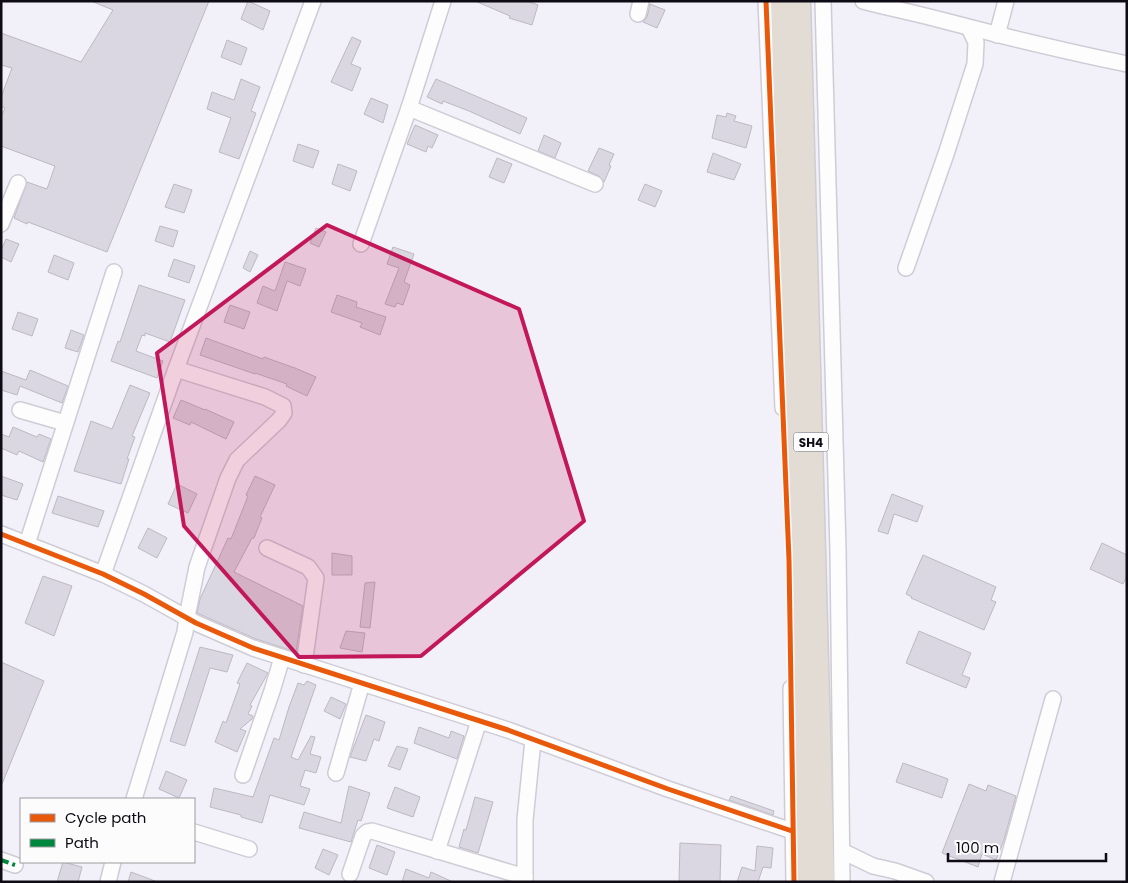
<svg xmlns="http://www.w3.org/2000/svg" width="1128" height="883" font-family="Poppins,sans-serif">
<rect width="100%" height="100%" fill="#f2f0f9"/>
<g fill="#dad7e2" stroke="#bcb9c2">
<polygon points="91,1 209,1 107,252 28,222 27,224 14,218 27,182 47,189 55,166 1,146 1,117 5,108 1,106 1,97 12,68 1,65 1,33 81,62 113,10"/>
<polygon points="248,1 270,11 263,30 241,19"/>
<polygon points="475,1 527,1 538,5 532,25 509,18 510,16"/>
<polygon points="650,4 665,10 657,28 643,22 647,17"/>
<polygon points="352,37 361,41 351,64 361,68 352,91 331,82"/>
<polygon points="227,40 247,48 241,65 221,57"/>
<polygon points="241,79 260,87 251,111 256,113 239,159 219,152 231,118 207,109 212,92 234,100"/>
<polygon points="436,79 527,118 520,134 469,111 443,101 442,104 427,97"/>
<polygon points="371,98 388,105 383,123 364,114"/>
<polygon points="727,113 736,116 734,121 752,126 746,148 712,138 717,115 726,117"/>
<polygon points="415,125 438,135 432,148 428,146 426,152 407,144"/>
<polygon points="544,135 561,143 555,158 538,151"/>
<polygon points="298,144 319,151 313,168 293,161"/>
<polygon points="599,148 614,154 609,165 611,166 604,182 599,176 588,171"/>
<polygon points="713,153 741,164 734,180 707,172"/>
<polygon points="497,158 512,164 504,183 489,177"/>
<polygon points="338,164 357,171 350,191 332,184"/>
<polygon points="174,184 192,190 184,213 165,207"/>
<polygon points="645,184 662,191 655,207 638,200"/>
<polygon points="160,226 178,231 173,247 155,241"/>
<polygon points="316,228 326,232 319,247 310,243"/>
<polygon points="6,239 19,244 11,262 1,257 1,250"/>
<polygon points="393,247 414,254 404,282 410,285 403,305 397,303 395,307 385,304 399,268 387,264"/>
<polygon points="250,251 258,255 250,272 243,268"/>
<polygon points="54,255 74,263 68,280 48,272"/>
<polygon points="174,259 195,266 189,283 168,276"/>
<polygon points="285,262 306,269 300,286 287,281 277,311 257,303 263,286 275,291"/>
<polygon points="139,285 185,300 170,342 145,333 145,336 142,335 136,351 163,361 157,378 111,361 118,341 120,342"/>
<polygon points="337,295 357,302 356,307 386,317 380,335 360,327 362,323 331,312"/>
<polygon points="230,305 250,312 244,329 224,322"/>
<polygon points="18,312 38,319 32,336 12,329"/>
<polygon points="71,330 84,335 78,352 65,348"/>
<polygon points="206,338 263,359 264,357 295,368 316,377 307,396 286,386 287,384 255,373 255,374 200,355"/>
<polygon points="30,370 68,386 62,403 20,386 17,395 1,390 1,371 26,380"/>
<polygon points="130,385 150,393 132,436 135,437 127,459 129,459 121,484 74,471 91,421 112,429"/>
<polygon points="181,400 205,410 205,409 234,422 226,439 191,422 190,425 173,418"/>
<polygon points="13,427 37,437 39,434 51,439 43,462 19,451 17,455 1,448 1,434 9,437"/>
<polygon points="1,476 23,484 17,500 1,495"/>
<polygon points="255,476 275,485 260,517 262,518 254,538 252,538 234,572 303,606 296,652 256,639 197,613 200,599 228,538 231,539 248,496 246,495"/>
<polygon points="177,484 197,494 188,513 168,504"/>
<polygon points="892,494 923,506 917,522 894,514 888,534 878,531"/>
<polygon points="58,496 104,511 98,527 52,513"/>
<polygon points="148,528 167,538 157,558 138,548"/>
<polygon points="1102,543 1127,555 1127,576 1123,584 1090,569"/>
<polygon points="332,553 352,556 352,575 332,575"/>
<polygon points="923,555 996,587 991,600 996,602 984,630 911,598 912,597 906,594"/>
<polygon points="43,576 72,586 54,636 25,623"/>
<polygon points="375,582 370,628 360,627 365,583"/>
<polygon points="346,631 365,633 362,652 340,648"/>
<polygon points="919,631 971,653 962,675 970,678 966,688 906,663"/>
<polygon points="200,647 233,655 227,672 210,668 185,746 170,741"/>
<polygon points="1,662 44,681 2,784 1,784"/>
<polygon points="247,663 268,673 250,705 252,706 248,714 253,716 252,719 240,729 246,731 237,752 215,742 223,721 226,723 240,684 237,683"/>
<polygon points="307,681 316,685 291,757 298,760 311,736 315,737 310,754 321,757 316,773 305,770 300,786 310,789 304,805 270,795 262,823 241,817 241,815 210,807 214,788 253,797 274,738 279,740 289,707 298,683 304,685"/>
<polygon points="331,697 346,704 340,719 324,711"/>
<polygon points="366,715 385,722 379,741 374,739 366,761 350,757"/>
<polygon points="419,727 449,738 451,731 464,736 457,759 414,743"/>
<polygon points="397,746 408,749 400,770 388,766"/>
<polygon points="903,763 948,779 942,798 896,782"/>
<polygon points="166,771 187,780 179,798 159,789"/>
<polygon points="969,784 986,791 988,785 1016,796 1004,840 996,860 982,854 978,867 942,853"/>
<polygon points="349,786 370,793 361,821 358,820 351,842 299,828 304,812 341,823"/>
<polygon points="395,787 420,797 413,817 387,808"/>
<polygon points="731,796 774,811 773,815 729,800"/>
<polygon points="475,797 493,802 478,853 459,847 464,829 466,830"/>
<polygon points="680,843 721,845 720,882 679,882"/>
<polygon points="377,845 395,852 387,875 369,868"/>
<polygon points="757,846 773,848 771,868 763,867 758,882 737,882 742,867 755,871"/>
<polygon points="323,849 338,855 329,875 315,868"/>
<polygon points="63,862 82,867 78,882 57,882"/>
<polygon points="406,869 429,878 431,872 453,882 402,882"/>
<polygon points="131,872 155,881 154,882 128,882"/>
</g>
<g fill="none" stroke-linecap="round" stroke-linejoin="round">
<g stroke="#cfccd6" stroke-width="18">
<g id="minor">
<polyline points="766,1 783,408"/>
<polyline points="823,1 838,550 842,882"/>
<path d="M 863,1 C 889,8 915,13 941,20 C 1002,36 1064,51 1127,64"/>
<polyline points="638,14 641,1"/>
<polyline points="997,35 1006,1"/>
<polyline points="409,108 595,184"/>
<polyline points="1,224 18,183"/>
<polyline points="361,244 409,108 443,1"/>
<polyline points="906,268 946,154 975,64 976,42 969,28"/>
<polyline points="20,410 65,423"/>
<polyline points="1,534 103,574 144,594 196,623 253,648 508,730 668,789 792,831"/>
<polyline points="27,544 114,272"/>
<polyline points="267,548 308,567 316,578 304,665"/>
<polyline points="103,574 176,369 313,1"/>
<polyline points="791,688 794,882"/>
<polyline points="336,773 362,683"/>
<polyline points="243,775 272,691 282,658"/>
<polyline points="134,799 185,632 187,617 197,567 228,478 237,460 279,420 284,413 283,406 265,397 176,369"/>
<polyline points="194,832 249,849"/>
<polyline points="437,851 479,721"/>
<polyline points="842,851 873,866 895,871 926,882"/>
<polyline points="1,860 15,865"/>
<polyline points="350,874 363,836 367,832 372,831 525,877"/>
<polyline points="108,882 113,862"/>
<polyline points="525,882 525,820 533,740"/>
<polyline points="1002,882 1053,699"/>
</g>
</g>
<g stroke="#cfcdd2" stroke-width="25">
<g id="highway">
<polyline points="782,1 807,882"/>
<polyline points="799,1 823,882"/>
</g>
</g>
<use href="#minor" stroke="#fdfdfe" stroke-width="15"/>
<use href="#highway" stroke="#e2dcd5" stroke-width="22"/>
<polyline stroke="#00873e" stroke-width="4" stroke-dasharray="8 4" stroke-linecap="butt" points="1,860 15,865"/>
<g stroke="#fcfcfc" stroke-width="8">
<g id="cycleway">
<polyline points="766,1 789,560 794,882"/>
<polyline points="1,534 103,574 144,594 196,623 253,648 508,730 668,789 792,831"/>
</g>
</g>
<use href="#cycleway" stroke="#e8590c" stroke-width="5"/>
</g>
<path fill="#c2185b" fill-opacity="0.2" stroke="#c2185b" stroke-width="4" stroke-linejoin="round" d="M 327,225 L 519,309 L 584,521 L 421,656 L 299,657 L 184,526 L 157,353 Z"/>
<g text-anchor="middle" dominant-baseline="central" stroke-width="5" stroke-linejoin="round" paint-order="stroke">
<rect fill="#fcfcfc" stroke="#55535a" stroke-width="1" x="793.5" y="432.5" width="35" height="19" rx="4"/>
<g font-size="12" font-weight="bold" fill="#0e0b14">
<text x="811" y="442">SH4</text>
</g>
</g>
<rect width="1128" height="883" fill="none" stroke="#0e0b14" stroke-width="5"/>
<rect x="20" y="798" width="175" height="65" fill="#fcfcfc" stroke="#9d9c9f"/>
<rect x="30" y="814" width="25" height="8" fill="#e8590c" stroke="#9d9c9f"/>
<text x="65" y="823" font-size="15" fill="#0e0b14">Cycle path</text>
<rect x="30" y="839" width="25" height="8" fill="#00873e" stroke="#9d9c9f"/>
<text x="65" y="848" font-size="15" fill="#0e0b14">Path</text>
<path d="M948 853v8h158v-8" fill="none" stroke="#0e0b14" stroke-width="2.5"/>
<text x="956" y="853" font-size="15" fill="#0e0b14" stroke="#fcfcfc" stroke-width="4" paint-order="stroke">100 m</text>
</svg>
